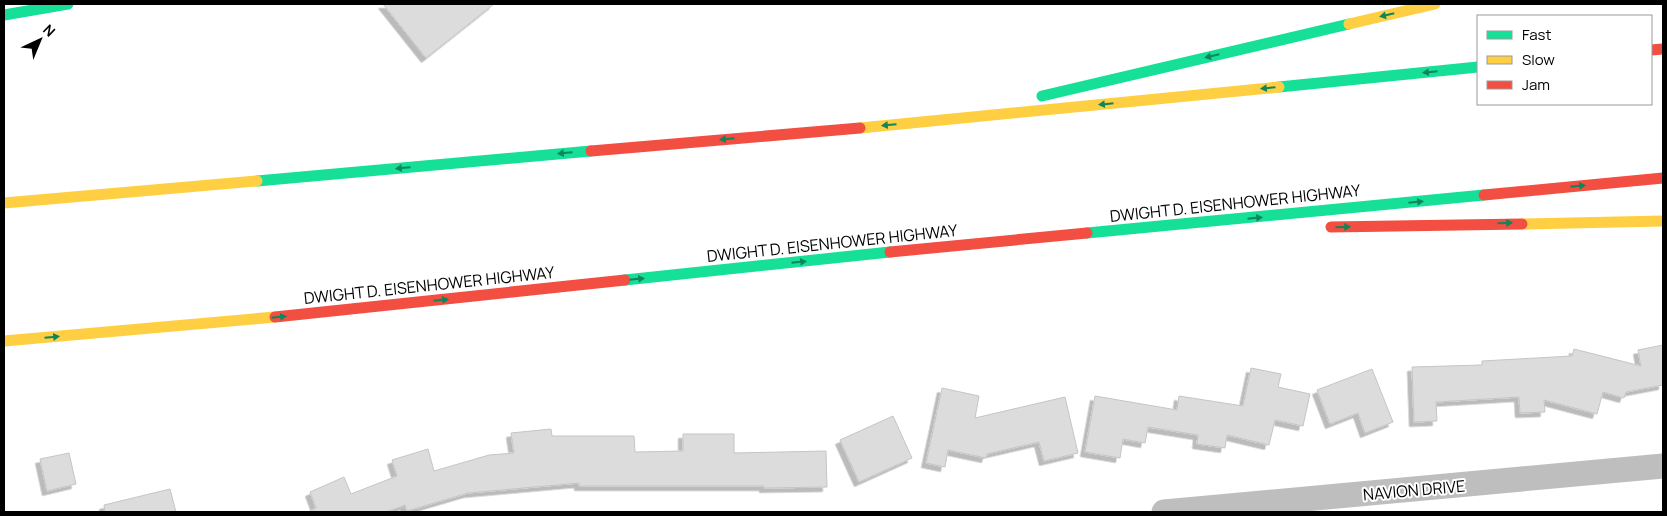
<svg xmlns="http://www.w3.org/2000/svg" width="1667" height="516" font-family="Manrope,sans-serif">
<defs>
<filter id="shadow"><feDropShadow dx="-4.5" dy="4.5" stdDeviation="0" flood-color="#0004"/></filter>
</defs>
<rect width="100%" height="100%" fill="#fff"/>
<g fill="#dcdcdc" stroke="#c5c5c5" filter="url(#shadow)">
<polygon points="383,4 494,4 426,58"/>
<polygon points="1663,345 1663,385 1626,392 1624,398 1603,392 1597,414 1544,400 1545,412 1520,413 1519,397 1436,402 1437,421 1414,422 1412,367 1482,365 1482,361 1572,356 1574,349 1641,366 1638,350"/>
<polygon points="1251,368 1281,374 1278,387 1310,394 1303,426 1275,420 1269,445 1227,435 1225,448 1197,444 1198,435 1148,427 1145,443 1123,439 1120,458 1085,452 1095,396 1177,410 1179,396 1243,406"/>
<polygon points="1372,369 1393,422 1365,433 1358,413 1330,424 1317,390"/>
<polygon points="942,388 979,396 975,418 1065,397 1078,453 1044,461 1039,442 987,454 986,458 948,450 945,467 926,463"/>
<polygon points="893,416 912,458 859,482 840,440"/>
<polygon points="551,429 552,436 634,436 635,452 683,451 683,434 734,434 734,453 826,451 827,487 764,488 764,486 579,486 579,483 468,493 407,511 405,505 386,512 308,512 316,508 310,492 344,477 351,494 397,476 392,460 428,449 434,471 489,455 514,453 511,433"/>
<polygon points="69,453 76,484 47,491 40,459"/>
<polygon points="170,489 176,512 105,512 104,505"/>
</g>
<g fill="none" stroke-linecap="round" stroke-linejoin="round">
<polyline stroke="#bebebe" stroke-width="25" points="1164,512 1663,466"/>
<g stroke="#16e098" stroke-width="11">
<polyline points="4,15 68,4"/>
<polyline points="1279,87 1478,67"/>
<polyline points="1042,96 1349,24"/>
<polyline points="257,181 591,151"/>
<polyline points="1087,233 1484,195"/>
<polyline points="625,280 890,252"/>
</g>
<g stroke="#ffcf43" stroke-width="11">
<polyline points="1349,24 1435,4"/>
<polyline points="860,128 1279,87"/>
<polyline points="4,203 257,181"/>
<polyline points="1522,224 1663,221"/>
<polyline points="4,341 275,317"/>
</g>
<g stroke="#f24e42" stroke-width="11">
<polyline points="1651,50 1663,49"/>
<polyline points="591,151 860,128"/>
<polyline points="1484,195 1663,178"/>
<polyline points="1331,227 1522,224"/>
<polyline points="890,252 1087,233"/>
<polyline points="275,317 625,280"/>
</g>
</g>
<defs><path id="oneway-solid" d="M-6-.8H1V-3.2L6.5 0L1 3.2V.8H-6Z" transform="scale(1.25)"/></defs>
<g fill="#0d865b">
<use href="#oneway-solid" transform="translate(1387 15) rotate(167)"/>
<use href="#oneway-solid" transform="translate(1212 56) rotate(167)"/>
<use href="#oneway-solid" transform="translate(1430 72) rotate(174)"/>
<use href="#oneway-solid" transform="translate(1268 88) rotate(174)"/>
<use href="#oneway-solid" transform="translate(1106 104) rotate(174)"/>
<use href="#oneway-solid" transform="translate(889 125) rotate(175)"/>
<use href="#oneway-solid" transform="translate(727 139) rotate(175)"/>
<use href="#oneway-solid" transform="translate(565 153) rotate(175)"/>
<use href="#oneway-solid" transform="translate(403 168) rotate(175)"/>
<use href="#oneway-solid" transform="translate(1578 186) rotate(-6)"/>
<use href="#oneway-solid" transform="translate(1416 202) rotate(-6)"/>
<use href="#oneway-solid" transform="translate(1255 218) rotate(-6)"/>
<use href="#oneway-solid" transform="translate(1505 223) rotate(-1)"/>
<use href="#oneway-solid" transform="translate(1343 227) rotate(-1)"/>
<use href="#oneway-solid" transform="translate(799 262) rotate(-6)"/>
<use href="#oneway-solid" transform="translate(637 279) rotate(-6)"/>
<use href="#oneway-solid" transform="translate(441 300) rotate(-6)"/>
<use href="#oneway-solid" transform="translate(279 317) rotate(-6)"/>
<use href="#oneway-solid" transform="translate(52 337) rotate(-5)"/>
</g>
<g text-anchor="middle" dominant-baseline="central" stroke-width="4" stroke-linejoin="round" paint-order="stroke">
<g font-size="16" fill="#000" stroke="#fff">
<text transform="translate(1235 203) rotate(-6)">DWIGHT D. EISENHOWER HIGHWAY</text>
<text transform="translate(832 243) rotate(-6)">DWIGHT D. EISENHOWER HIGHWAY</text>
<text transform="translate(429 285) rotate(-6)">DWIGHT D. EISENHOWER HIGHWAY</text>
<text transform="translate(1414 490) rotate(-5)">NAVION DRIVE</text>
</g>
</g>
<rect width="1667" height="516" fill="none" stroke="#000000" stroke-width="10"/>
<rect x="1477" y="15" width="175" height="90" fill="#ffffff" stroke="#999999"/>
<rect x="1487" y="31" width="25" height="8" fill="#16e098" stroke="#999999"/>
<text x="1522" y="40" font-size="15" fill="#000000">Fast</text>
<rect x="1487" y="56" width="25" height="8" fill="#ffcf43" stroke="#999999"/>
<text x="1522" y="65" font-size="15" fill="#000000">Slow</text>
<rect x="1487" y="81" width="25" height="8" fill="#f24e42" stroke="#999999"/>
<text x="1522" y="90" font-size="15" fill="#000000">Jam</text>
<g transform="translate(40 40) rotate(44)" stroke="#ffffff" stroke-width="4" paint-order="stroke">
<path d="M0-4L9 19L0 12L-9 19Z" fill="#000000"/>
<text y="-8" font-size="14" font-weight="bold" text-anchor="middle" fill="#000000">N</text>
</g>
</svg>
